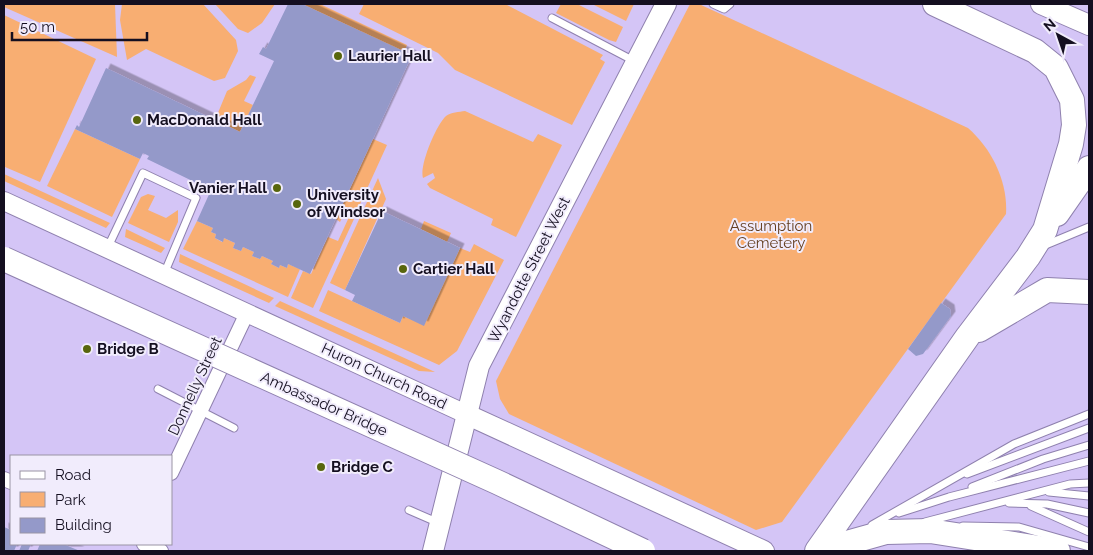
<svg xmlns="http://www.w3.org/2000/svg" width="1093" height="555" font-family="Raleway,sans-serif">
<defs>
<filter id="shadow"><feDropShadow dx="4.5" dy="-4.5" stdDeviation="0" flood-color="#0004"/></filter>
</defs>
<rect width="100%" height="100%" fill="#d4c5f6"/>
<g fill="#f8ae72">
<polygon points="4,4 115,4 117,57 4,7"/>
<polygon points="122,4 203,4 236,40 238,51 225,78 214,81 146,49 127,60 120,20"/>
<polygon points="215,4 275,4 262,23 248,33 238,29"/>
<polygon points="302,4 320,4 407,45 404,52"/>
<polygon points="364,4 505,4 603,55 600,59 605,62 572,125 455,70 438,53 359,14"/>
<polygon points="561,4 577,4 623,27 616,42 609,40 556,13"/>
<polygon points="592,4 634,4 626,21"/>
<path d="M 690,4 L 699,4 L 968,128 C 992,149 1008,182 1006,214 L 782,522 L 756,530 L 509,414 L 500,399 L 496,381 Z"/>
<polygon points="4,15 96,59 40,182 5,167"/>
<polygon points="250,75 256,77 244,101 253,105 240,132 215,120 227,91 246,80"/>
<path d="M 465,111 L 533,142 L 538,134 L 562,145 L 516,237 L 491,225 L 493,219 L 430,188 L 427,184 L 435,178 L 433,173 L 423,178 C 419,166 436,125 446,116 C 451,112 459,112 465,111 Z"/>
<polygon points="75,129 140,159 112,217 47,186"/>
<polygon points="373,139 387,145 356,213 346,209 340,222 336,219"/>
<polygon points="4,174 110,223 106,228 4,181"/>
<polygon points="378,178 386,199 345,290 330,283"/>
<polygon points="148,194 155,196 148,210 166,218 178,210 178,222 169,242 128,223 141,197"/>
<polygon points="349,217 354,219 313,308 291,298 303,271 311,274 328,237 338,241"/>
<polygon points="197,221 213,228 211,232 216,234 215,238 222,242 224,238 235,243 233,248 241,251 243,247 254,252 252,256 260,259 262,256 273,261 271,264 279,268 280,265 287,268 288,264 300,269 288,297 183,249"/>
<polygon points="424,221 451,233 447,242 421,229"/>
<polygon points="126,229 165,248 161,253 125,237"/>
<polygon points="474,244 504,260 457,351 439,365 319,311 328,290 400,323 403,316 424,325 460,248 470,252"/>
<polygon points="180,254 274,298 269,303 179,262"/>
<polygon points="280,301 435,372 419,371 275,306"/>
</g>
<g fill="#9499c9" filter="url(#shadow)">
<polygon points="288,4 302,4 412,55 310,274 288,264 287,268 280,265 279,268 271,264 273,261 262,256 260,259 252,256 254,252 243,247 241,251 233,248 235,243 224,238 223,242 215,238 216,234 211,232 213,228 197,221 211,190 147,159 149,156 143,153 140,159 75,129 77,125 79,127 106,68 240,132 274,61 259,54 263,47 266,49"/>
<polygon points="382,211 460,248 424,326 403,316 400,323 352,301 355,295 345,290"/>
<polygon points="941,303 950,309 951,316 923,354 916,356 908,349"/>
<polygon points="4,527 11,530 11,544 17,544 14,551 4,551"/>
<polygon points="22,544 31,544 28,551 19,551"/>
<polygon points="40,544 63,544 80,551 37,551"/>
</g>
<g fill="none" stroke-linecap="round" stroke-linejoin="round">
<g stroke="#8f81ae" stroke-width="9">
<g id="service">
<polyline points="713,4 724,9 730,4"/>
<polyline points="552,18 636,62"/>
<polyline points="1043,246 1089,227"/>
<polyline points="107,249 143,173 196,198 164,274"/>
<polyline points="158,389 234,428"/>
<polyline points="967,474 1089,428"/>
<polyline points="972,487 1043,459 1089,445"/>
<polyline points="1049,492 1089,496"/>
<polyline points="1009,503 1047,504 1089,513"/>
<polyline points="1031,506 1089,532"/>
<polyline points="409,510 439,523"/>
<polyline points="899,513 949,497 1089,461"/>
<polyline points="925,522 1070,484 1089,483"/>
<polyline points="872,525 1014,444 1089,414"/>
<polyline points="963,526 1019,527 1089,547"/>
</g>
</g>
<g stroke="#8f81ae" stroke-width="16">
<g id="minor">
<polyline points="171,473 247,313"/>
<polyline points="4,479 11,482"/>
<polyline points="144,544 161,551"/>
</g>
</g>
<g stroke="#8f81ae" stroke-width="20">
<polyline id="tertiary" points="4,201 468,415"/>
</g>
<g stroke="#8f81ae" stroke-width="22">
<g id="secondary">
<polyline points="1041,4 1089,25"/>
<polyline points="468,415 764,551"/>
<polyline points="433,551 479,366 666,4"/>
</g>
</g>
<g stroke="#8f81ae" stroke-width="26">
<g id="trunk">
<polyline points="1057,214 1089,168"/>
<polyline points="979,330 1047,290 1089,292"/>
<polyline points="817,551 968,336 1028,257 1045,230 1071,144 1074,125 1072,100 1056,68 1035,51 935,4"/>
<polyline points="818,551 886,532 930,531 1058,551"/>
</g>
</g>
<use href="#service" stroke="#fff" stroke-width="7"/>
<use href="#minor" stroke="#fff" stroke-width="14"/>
<use href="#tertiary" stroke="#fff" stroke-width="18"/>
<use href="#secondary" stroke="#fff" stroke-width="20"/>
<use href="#trunk" stroke="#fff" stroke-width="24"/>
<g stroke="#8f81ae" stroke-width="26" stroke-linecap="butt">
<polyline id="trunk-bridge" points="4,259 497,482 643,551"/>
</g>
<use href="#trunk-bridge" stroke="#fff" stroke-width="24"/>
</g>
<g fill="#58660d" stroke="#f1ecfc" stroke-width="2">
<circle cx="338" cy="56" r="5"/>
<circle cx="137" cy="120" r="5"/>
<circle cx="277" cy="188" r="5"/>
<circle cx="297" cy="204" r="5"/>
<circle cx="403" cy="269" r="5"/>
<circle cx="87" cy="349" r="5"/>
<circle cx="321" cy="467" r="5"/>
</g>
<g text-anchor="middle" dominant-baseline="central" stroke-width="4" stroke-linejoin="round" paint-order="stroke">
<g font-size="15" font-weight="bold" fill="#140f20" stroke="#f1ecfc" text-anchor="start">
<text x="348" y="56">Laurier Hall</text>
<text x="147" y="120">MacDonald Hall</text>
<text x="267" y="188" text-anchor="end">Vanier Hall</text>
<text x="307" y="195">University<tspan x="307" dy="17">of Windsor</tspan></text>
<text x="413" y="269">Cartier Hall</text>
<text x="97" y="349">Bridge B</text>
<text x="331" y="467">Bridge C</text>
</g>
<g font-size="15" fill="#643e1f" stroke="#f1ecfc">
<text x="771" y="226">Assumption<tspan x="771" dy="17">Cemetery</tspan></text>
</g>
<g font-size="15" fill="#140f20" stroke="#f1ecfc">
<text transform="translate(529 270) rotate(-63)">Wyandotte Street West</text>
<text transform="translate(384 376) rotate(25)">Huron Church Road</text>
<text transform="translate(195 386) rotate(-65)">Donnelly Street</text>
<text transform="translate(324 404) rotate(24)">Ambassador Bridge</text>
</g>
</g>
<rect width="1093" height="555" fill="none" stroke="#140f20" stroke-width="10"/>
<rect x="10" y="455" width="162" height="90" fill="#f1ecfc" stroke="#9994a4"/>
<rect x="20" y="471" width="25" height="8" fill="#ffffff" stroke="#9994a4"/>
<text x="55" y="480" font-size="15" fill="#140f20">Road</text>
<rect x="20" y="492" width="25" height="15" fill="#f8ae72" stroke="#9994a4"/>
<text x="55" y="505" font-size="15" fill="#140f20">Park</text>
<rect x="20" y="518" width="25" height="15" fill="#9499c9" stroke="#9994a4"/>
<text x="55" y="530" font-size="15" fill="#140f20">Building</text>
<g transform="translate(1058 35) rotate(320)" stroke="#f1ecfc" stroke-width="4" paint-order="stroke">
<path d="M0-4L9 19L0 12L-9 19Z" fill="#140f20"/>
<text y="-8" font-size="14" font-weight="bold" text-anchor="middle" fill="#140f20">N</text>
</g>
<path d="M12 32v8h135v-8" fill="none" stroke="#140f20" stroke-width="2.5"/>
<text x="20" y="32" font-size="15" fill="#140f20" stroke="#f1ecfc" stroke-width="4" paint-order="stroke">50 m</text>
</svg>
